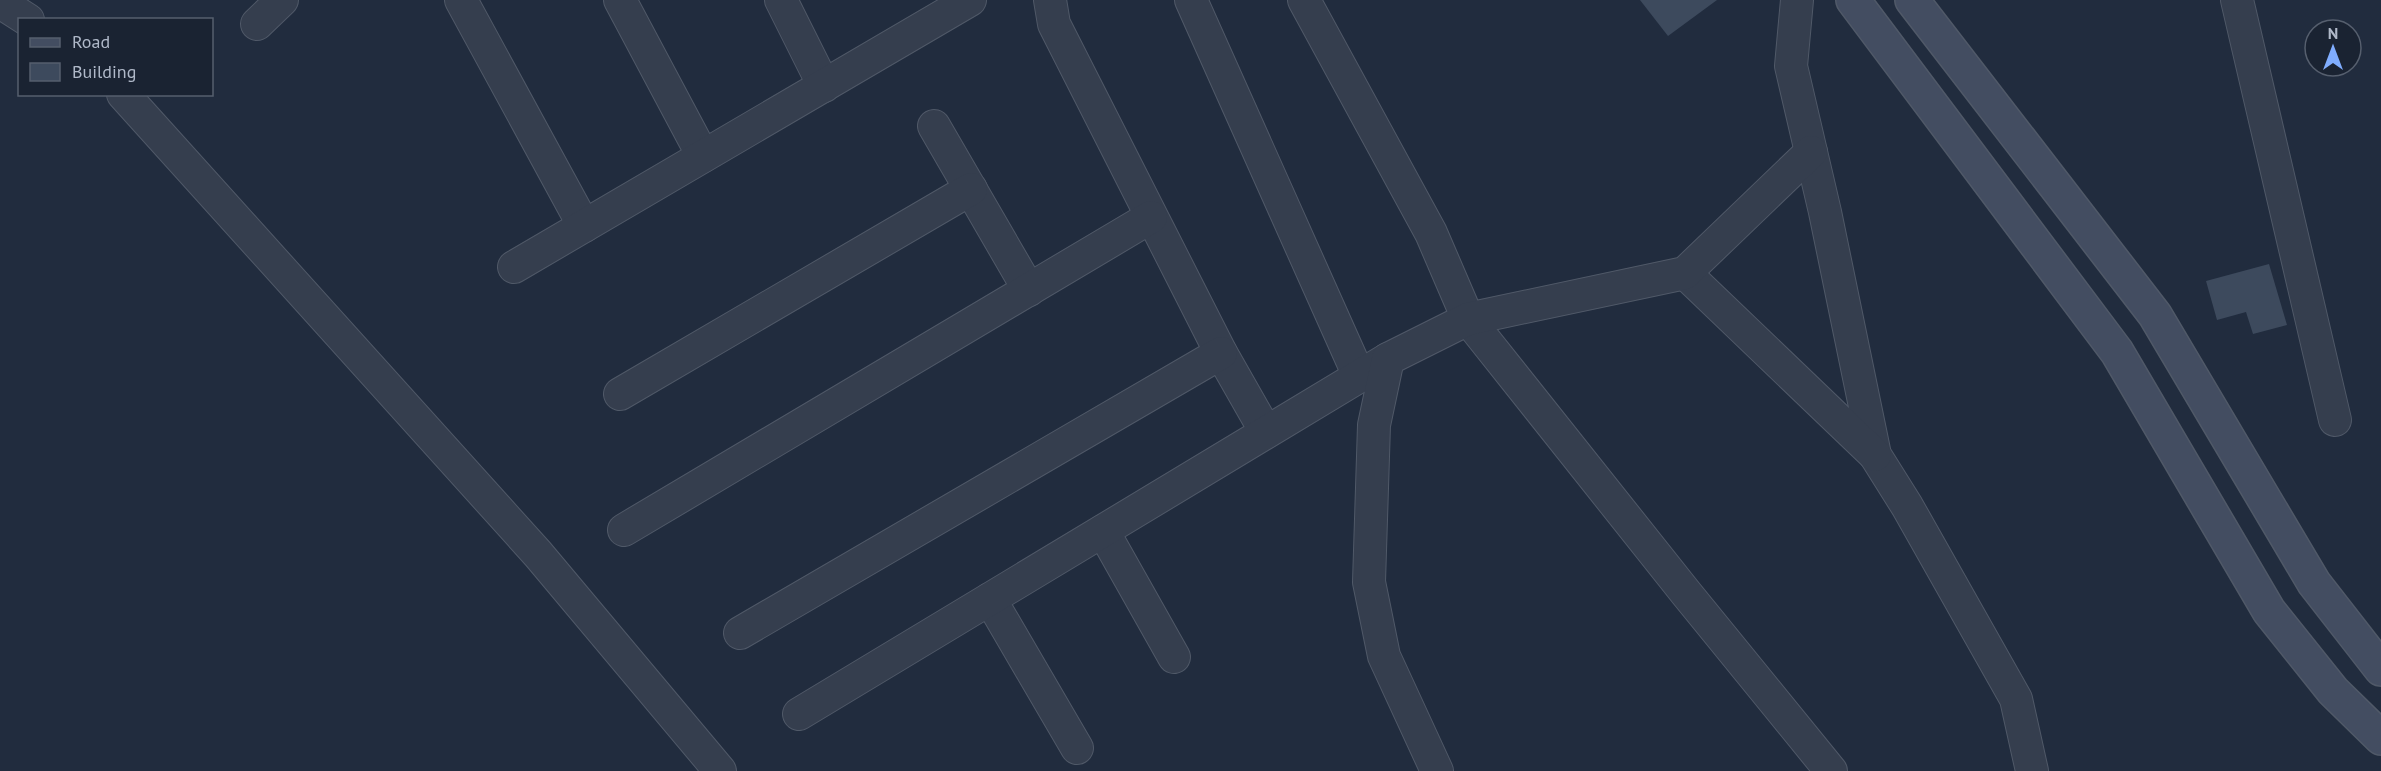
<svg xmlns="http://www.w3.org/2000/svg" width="2381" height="771" font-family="'PT Sans',sans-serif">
<rect width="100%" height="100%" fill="#212c3e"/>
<g fill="#3d4a5d">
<polygon points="1640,0 1717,0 1668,36"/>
<polygon points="2269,264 2287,325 2253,334 2246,312 2217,320 2206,281"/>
</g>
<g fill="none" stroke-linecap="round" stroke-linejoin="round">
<g stroke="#505968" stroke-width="34">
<g id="street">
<polyline points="461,0 584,226"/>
<polyline points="620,0 703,156"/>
<polyline points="781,0 824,86"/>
<polyline points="1050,0 1054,24 1221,353 1266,432"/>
<polyline points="1191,0 1359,376"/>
<polyline points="1304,0 1431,233 1468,319 1686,593 1831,771"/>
<polyline points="1797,0 1791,66 1825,212 1875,455 1907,506 2016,699 2032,771"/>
<polyline points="2237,0 2335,420"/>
<polyline points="0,2 28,20"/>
<polyline points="257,24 282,0"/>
<polyline points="123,94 538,554 720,771"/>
<polyline points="934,126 1029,290"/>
<polyline points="514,267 970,0"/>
<polyline points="1685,273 1875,455"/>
<polyline points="620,394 971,189"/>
<polyline points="624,530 1151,217"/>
<polyline points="1103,531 1174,657"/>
<polyline points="990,599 1077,748"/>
<polyline points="740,633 1221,353"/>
<polyline points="799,714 1388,359"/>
<polyline points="1437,771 1384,656 1369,582 1374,425 1388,359 1468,319 1685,273 1811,152"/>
</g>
</g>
<g stroke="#505968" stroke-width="36">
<g id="secondary">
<polyline points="1853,0 2117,352 2269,611 2333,691 2381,738"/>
<polyline points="1912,0 2155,315 2314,583 2381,669"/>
</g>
</g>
<use href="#street" stroke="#353e4e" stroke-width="32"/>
<use href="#secondary" stroke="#434d61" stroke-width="33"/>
</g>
<rect x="18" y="18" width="195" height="78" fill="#1a2332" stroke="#565f6e" stroke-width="1.5"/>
<rect x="30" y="38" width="30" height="9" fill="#434d61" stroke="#565f6e" stroke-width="1.5"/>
<text x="72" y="48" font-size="18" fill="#b0b9c9">Road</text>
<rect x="30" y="63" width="30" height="18" fill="#3d4a5d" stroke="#565f6e" stroke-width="1.5"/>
<text x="72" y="78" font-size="18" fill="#b0b9c9">Building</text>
<g transform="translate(2333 48)"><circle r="28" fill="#1a2332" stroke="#565f6e" stroke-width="1.5"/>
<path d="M0-4.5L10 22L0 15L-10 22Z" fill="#80adff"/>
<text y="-9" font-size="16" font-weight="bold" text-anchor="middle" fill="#b0b9c9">N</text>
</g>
</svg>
